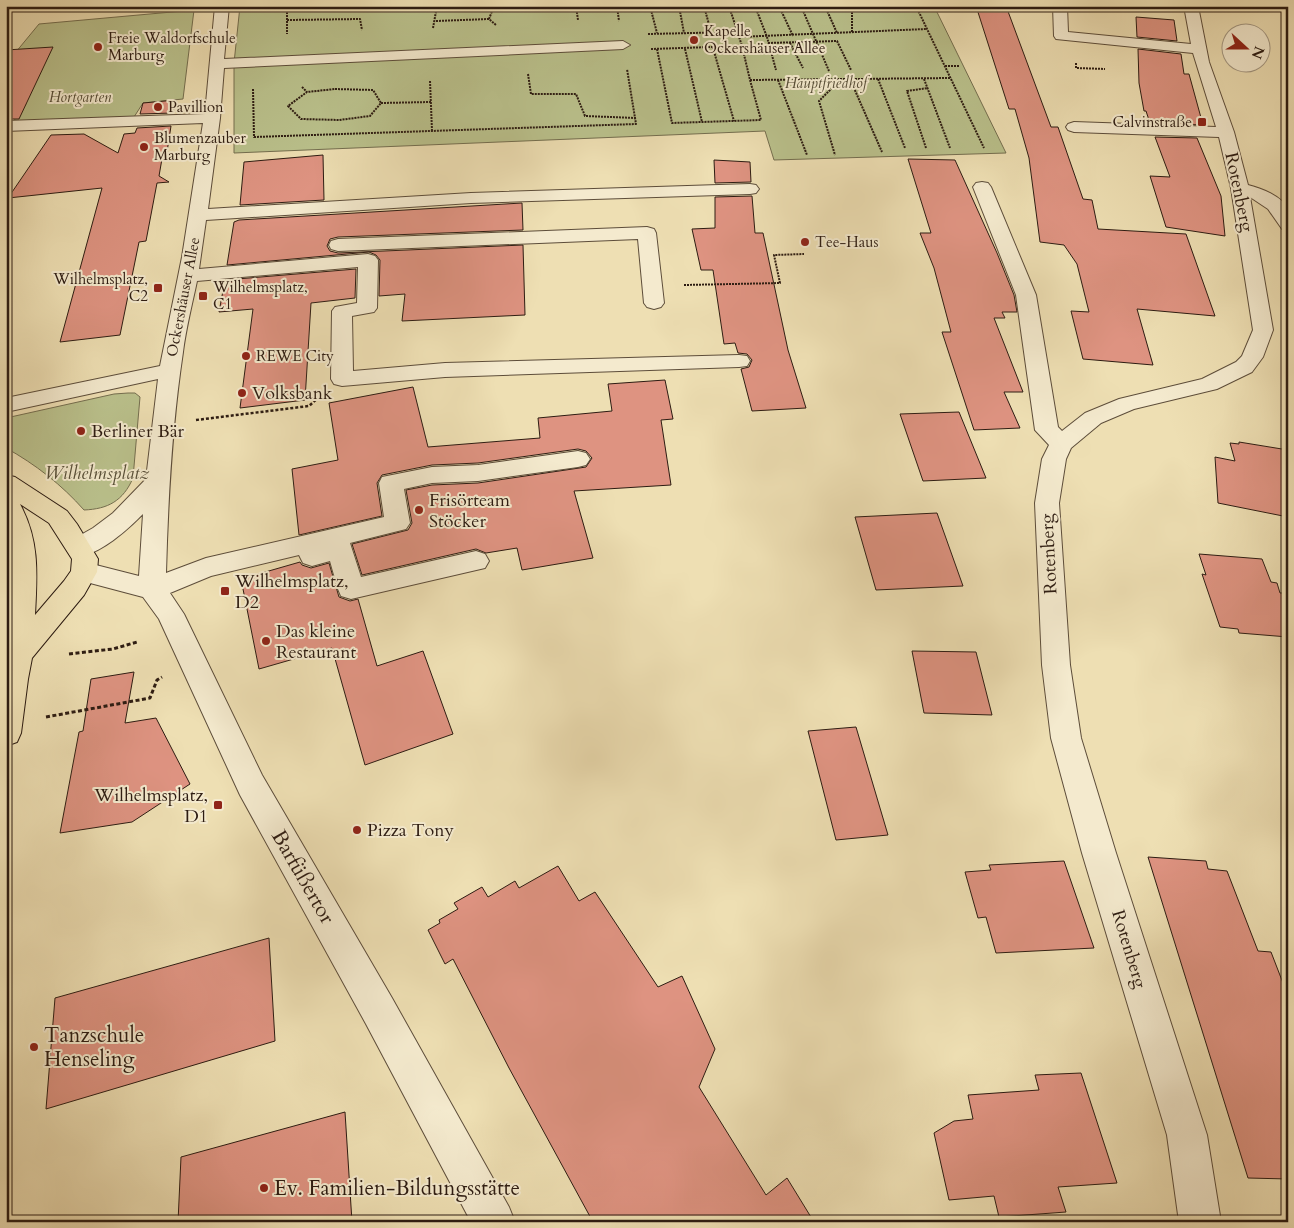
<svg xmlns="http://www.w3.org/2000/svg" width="1294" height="1228" font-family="Cardo,serif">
<rect width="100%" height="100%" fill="#eedfb3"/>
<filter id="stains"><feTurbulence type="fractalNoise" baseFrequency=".004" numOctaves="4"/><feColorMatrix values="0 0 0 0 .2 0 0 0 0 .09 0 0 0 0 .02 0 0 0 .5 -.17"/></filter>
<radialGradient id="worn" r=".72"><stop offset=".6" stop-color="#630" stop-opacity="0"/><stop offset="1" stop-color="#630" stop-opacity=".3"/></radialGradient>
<g fill="#bac18c" stroke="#746e4f">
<polygon points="240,6 934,6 1006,153 774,160 765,131 234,153 234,63"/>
<polygon points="194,10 183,99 143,103 134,117 13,122 26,104 6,64 39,24"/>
<path d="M 128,393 L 135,393 L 140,397 L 133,478 C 123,501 108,509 84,510 C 62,485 35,464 6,448 L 6,418 L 114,394 Z"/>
</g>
<g fill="#de9381" stroke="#2d1c12">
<polygon points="976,6 1006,6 1051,127 1058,127 1083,199 1092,200 1098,229 1186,234 1215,316 1137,309 1153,365 1083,359 1071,311 1089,312 1077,264 1064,245 1040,242 1029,158 1015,109 1009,109"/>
<polygon points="1136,17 1174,20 1177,41 1137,37"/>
<polygon points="53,47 19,119 6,119 6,50"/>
<polygon points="1138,49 1181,54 1184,74 1189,74 1203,125 1150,123 1146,111 1144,111 1139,83"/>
<polygon points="176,100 173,113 140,114 143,103"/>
<polygon points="171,126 167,152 163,153 159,176 169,182 157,183 146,241 139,242 120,335 60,342 102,188 8,198 51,135 84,134 118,153 124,134 135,133 137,128"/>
<polygon points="1155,137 1197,138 1221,196 1225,236 1166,227 1150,176 1170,177"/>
<polygon points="323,155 324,200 240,205 244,162"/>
<polygon points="908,159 955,160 997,253 1014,295 1017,312 1002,312 1005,318 994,318 1023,392 1004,392 1020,428 974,430 942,332 951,332 934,268 920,233 931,233"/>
<polygon points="714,160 750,162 751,182 715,183"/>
<polygon points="752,196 755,233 763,233 788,350 806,408 752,411 741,369 749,367 752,360 747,354 738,353 735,343 724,344 713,270 701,270 692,229 715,228 715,197"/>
<polygon points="522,203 523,230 338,237 330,239 327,246 330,251 338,253 523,245 525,315 402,321 405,294 379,296 380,260 376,255 369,252 227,265 234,222 239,220"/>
<polygon points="356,269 355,298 311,303 305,400 240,408 253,309 219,312 225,280"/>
<polygon points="665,380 673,419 661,420 671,485 574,491 593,558 522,570 517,548 486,553 476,549 362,575 352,544 408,530 412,523 406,490 432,485 478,483 586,467 592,458 586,451 578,449 478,463 432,465 382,475 377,483 382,516 299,535 292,469 338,460 329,403 413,387 428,447 540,438 538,418 612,411 608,384"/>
<polygon points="959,412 986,478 923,481 900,414"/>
<polygon points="1239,442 1288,450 1288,517 1218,503 1215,457 1235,461 1230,443 1239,444"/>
<polygon points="937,513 963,586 876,590 855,517"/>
<polygon points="1199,554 1262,559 1271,582 1277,583 1280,593 1288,593 1288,637 1239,633 1238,629 1220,627 1202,574 1206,575"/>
<polygon points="300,562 302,565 311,568 329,563 339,597 350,601 358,599 377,666 423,651 453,734 365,765 332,648 259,669 241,579"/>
<polygon points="912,651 976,652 992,715 924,713"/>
<polygon points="134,672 125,723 156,718 190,784 132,822 60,833 79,732 83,731 91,679"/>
<polygon points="856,727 888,835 836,840 808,731"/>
<polygon points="1148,857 1206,861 1208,869 1227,871 1258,951 1271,952 1288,996 1288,1179 1248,1178"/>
<polygon points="1064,861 1094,948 996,953 986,917 978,918 965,872 991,870 989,865"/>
<polygon points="558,866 579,901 595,892 658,987 682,976 715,1049 699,1087 766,1195 787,1178 814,1222 593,1222 509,1068 453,959 445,964 428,930 440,923 439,920 458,909 454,903 482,887 488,897 515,881 519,888"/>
<polygon points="269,938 275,1041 46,1109 55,998"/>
<polygon points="1081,1073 1117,1183 1058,1187 1066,1212 999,1217 994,1196 949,1200 934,1133 954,1121 973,1119 968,1095 1039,1090 1035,1075"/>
<polygon points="345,1112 352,1222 178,1222 181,1157"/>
</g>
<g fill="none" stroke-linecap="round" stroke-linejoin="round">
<g stroke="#5d4d3a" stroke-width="2">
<g id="minor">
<path d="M 215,6 L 229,6 L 224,59 L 623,41 L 630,45 L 623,49 L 224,68 L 220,118 L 208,209 L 471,193 L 750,184 L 756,185 L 759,189 L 756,193 L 750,194 L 471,203 L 206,220 L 199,269 L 368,254 L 375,256 L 378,260 L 377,308 L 374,312 L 352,316 L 353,371 L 445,363 L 739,355 L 747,356 L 750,361 L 747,366 L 739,367 L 445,377 L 342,386 L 334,384 L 331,379 L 332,311 L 335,307 L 357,303 L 358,267 L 197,281 C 192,305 186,328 183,352 C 172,425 168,499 166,573 L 206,558 L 384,517 L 379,483 L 382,477 L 432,467 L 478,465 L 578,451 L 586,453 L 590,459 L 586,465 L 578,467 L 478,481 L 432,483 L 404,489 L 410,523 L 406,529 L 350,543 L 361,577 L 476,551 L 485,554 L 489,561 L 485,568 L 351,599 L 341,596 L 338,589 L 330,561 L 312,566 L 303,563 L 299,555 L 211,576 L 170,593 L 184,614 L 262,775 L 392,998 L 509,1207 L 515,1222 L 471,1222 L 366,1024 L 240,795 L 159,619 L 143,597 L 75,579 L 71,572 L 75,565 L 84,562 L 139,576 L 143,514 C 127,530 93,562 70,555 L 66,548 L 70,541 L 93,528 L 113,513 L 146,479 L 158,379 L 6,412 L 6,398 L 160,366 L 182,257 L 203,123 L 6,131 L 6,121 L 205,114 Z"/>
<path d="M 1053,6 L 1067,6 L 1068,32 L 1191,44 L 1184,6 L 1198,6 L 1209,62 L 1234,132 L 1248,185 C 1260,188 1283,196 1288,210 C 1289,216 1288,225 1288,230 L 1282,229 L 1268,209 L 1250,197 L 1273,330 L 1263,357 L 1252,372 L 1217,389 L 1134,409 L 1101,423 L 1071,448 L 1066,459 L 1059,503 L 1070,665 L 1081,738 L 1116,853 L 1207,1135 L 1221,1222 L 1179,1222 L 1167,1135 L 1082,853 L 1051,738 L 1042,665 L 1035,503 L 1042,459 L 1049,445 L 1035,430 L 1016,295 L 973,187 L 976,183 L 982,182 L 988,183 L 991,187 L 1036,295 L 1058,427 L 1062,431 L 1085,413 L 1119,399 L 1202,379 L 1236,362 L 1242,356 L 1253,330 L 1231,188 L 1219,137 L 1074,132 L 1068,130 L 1066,127 L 1068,124 L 1074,122 L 1216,127 L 1193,53 L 1056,39 L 1054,36 Z"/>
<polygon points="647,227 654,229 656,233 664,303 661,307 654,309 647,307 644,303 638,239 338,251 331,249 329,245 331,241 338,239"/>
</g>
</g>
<g stroke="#2d1c12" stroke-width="2">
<path id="major" d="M 6,475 L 15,477 L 67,511 L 77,524 L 98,559 L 97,572 L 84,595 L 32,658 L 28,679 L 21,733 L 17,742 L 6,746 L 6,635 L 11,576 L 6,530 ZM 20,504 L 49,523 L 72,559 L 71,571 L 64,581 L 35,615 C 37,575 40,541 20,504 Z"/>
</g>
<g stroke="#2d1c12" stroke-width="2" stroke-dasharray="2 1" stroke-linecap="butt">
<polyline points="287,6 287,34"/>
<polyline points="494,6 489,19 496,25"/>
<polyline points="576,6 578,20"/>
<polyline points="617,6 619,21"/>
<polyline points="650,6 657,33"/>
<polyline points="679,6 684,33"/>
<polyline points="704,6 711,32"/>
<polyline points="729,6 742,46"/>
<polyline points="755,6 767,37 776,70"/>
<polyline points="779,6 793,36"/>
<polyline points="801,6 829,71"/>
<polyline points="825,6 837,33"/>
<polyline points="852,6 852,32"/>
<polyline points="916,6 984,148"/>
<polyline points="287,20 360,19 362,30"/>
<polyline points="436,21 489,19"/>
<polyline points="433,28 437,6"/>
<polyline points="648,34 736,32"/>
<polyline points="738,37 926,29"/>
<polyline points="768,43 837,41 851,70"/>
<polyline points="790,43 803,68"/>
<polyline points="713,48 734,121"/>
<polyline points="651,49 742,46 750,80 951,78"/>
<polyline points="657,49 672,123 761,120 750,80"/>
<polyline points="685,49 702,122"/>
<polyline points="1076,63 1076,68 1105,69"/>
<polyline points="945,66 959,66"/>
<polyline points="528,74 531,94 576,94 585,116 636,118"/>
<polyline points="835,79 832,88 819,101 835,155"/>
<polyline points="850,79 882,152"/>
<polyline points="878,79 905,148"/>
<polyline points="924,79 950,148"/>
<polyline points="778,80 807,155"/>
<polyline points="430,81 432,131"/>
<polyline points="302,87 307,92"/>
<polyline points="253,89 254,137 636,124 627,69"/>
<polygon points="335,89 373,90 381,103 370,116 339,120 301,119 288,106 307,92"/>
<polyline points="381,103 431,102"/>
<polyline points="926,148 907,91 928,88"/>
<polyline points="684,285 780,283 774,255 804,254"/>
</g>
<polyline stroke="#2d1c12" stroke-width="2.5" stroke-dasharray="3 2" stroke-linecap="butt" points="196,420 309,406 318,398"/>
<g stroke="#2d1c12" stroke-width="3" stroke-dasharray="4 2.5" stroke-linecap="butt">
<polyline points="69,654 113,649 137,642"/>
<polyline points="46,717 150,698 157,680 162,677"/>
</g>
<use href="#minor" fill="#f4eace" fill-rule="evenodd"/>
<use href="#major" fill="#eedfb3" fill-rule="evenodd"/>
</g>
<g fill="#8f2418" stroke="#f4eace" stroke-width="2">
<circle cx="694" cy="40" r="5"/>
<circle cx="98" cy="47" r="5"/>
<circle cx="158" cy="107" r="5"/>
<rect x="1197" y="117" width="10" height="10" rx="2.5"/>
<circle cx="144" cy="147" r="5"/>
<circle cx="805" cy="242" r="5"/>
<rect x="153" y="283" width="10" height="10" rx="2.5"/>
<rect x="198" y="291" width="10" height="10" rx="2.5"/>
<circle cx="246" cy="356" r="5"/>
<circle cx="242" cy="393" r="5"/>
<circle cx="81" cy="431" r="5"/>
<circle cx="419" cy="510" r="5"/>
<rect x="220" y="586" width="10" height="10" rx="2.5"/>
<circle cx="266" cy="641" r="5"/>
<rect x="213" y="800" width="10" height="10" rx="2.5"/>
<circle cx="357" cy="830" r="5"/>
<circle cx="34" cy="1047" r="5"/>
<circle cx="264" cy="1188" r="5"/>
</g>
<g text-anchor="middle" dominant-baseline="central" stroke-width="4" stroke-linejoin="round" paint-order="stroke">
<g font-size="15" fill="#2d1c12" stroke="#f4eace" text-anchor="start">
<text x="704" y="31">Kapelle<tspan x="704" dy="17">Ockershäuser Allee</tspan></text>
<text x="108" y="38">Freie Waldorfschule<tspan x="108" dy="17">Marburg</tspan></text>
<text x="168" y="107">Pavillion</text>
<text x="1192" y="122" text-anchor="end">Calvinstraße</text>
<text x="154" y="138">Blumenzauber<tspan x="154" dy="17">Marburg</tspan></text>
<text x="815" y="242">Tee-Haus</text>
<text x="148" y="279" text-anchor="end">Wilhelmsplatz,<tspan x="148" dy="17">C2</tspan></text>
<text x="213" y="287">Wilhelmsplatz,<tspan x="213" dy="17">C1</tspan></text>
<text x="256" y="356">REWE City</text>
</g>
<g font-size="15" font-style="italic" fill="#574e37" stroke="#f4eace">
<text x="826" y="83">Hauptfriedhof</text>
<text x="80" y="97">Hortgarten</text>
</g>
<g font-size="15" fill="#2d1c12" stroke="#f4eace">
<text transform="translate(183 297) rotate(-79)">Ockershäuser Allee</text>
</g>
<g font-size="18" fill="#2d1c12" stroke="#f4eace">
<text transform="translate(1239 192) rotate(78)">Rotenberg</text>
<text transform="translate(1049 554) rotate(-93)">Rotenberg</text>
<text transform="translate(1129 949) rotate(73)">Rotenberg</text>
</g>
<g font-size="18" fill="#2d1c12" stroke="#f4eace" text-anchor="start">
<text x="252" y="393">Volksbank</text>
<text x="91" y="431">Berliner Bär</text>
<text x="429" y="500">Frisörteam<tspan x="429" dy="21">Stöcker</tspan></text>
<text x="235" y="581">Wilhelmsplatz,<tspan x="235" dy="21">D2</tspan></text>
<text x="276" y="631">Das kleine<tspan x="276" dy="21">Restaurant</tspan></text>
<text x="208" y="795" text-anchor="end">Wilhelmsplatz,<tspan x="208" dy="21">D1</tspan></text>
<text x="367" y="830">Pizza Tony</text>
</g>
<g font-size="18" font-style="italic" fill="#574e37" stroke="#f4eace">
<text x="97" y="473">Wilhelmsplatz</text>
</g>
<g font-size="21" fill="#2d1c12" stroke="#f4eace">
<text transform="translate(303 877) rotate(60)">Barfüßertor</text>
</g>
<g font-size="21" fill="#2d1c12" stroke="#f4eace" text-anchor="start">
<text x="44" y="1035">Tanzschule<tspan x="44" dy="24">Henseling</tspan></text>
<text x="274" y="1188">Ev. Familien-Bildungsstätte</text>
</g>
</g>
<rect width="1294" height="1228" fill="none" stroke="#eedfb3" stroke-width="25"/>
<rect x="8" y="8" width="1279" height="1213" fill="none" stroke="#2d1c12" stroke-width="2.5"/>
<rect x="12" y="12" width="1269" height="1203" fill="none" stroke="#2d1c12"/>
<g transform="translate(1246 48) rotate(111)"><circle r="24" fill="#f4eace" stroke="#a49883"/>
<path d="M0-4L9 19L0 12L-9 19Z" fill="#8f2418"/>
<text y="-8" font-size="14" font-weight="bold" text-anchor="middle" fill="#2d1c12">N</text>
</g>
<rect width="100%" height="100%" filter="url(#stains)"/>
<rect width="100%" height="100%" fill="url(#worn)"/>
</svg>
